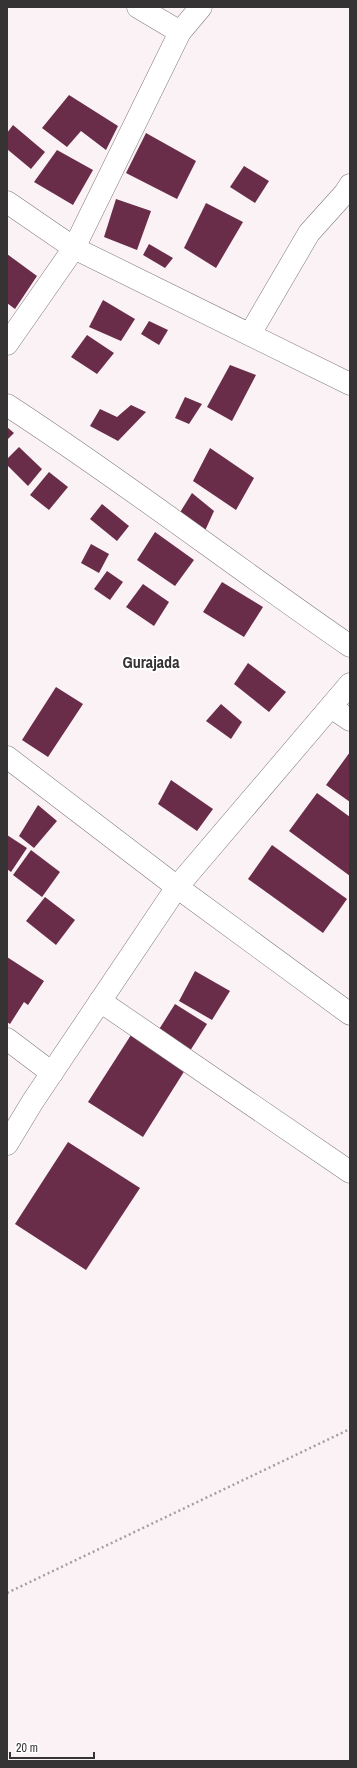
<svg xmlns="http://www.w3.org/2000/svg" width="357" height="1768" font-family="'Archivo Narrow',sans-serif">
<rect width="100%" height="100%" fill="#fbf2f5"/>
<g fill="#6a2d49">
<polygon points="69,95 118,126 106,150 81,131 67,147 42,128"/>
<polygon points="13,125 45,152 31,169 7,149 7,133"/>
<polygon points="146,133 196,161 177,199 126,173"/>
<polygon points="57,150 93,170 73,205 34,182"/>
<polygon points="244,166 269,181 255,203 230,187"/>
<polygon points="116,199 151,211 137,250 104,237"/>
<polygon points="206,203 243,222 216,268 184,248"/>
<polygon points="149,244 173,258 165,268 143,255"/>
<polygon points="7,254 37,276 15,309 7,303"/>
<polygon points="103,300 135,319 121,341 89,327"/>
<polygon points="149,321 168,330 159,345 141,334"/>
<polygon points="87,335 114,353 97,374 71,357"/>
<polygon points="230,365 256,375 232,421 207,407"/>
<polygon points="185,397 202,404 189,424 175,418"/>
<polygon points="131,405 146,412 118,441 90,426 100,409 117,417"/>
<polygon points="7,427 14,433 7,440"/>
<polygon points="19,447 42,469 28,486 7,465 7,459"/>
<polygon points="210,448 254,478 236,510 193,481"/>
<polygon points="49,472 68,487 49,510 30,495"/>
<polygon points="192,493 214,511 204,533 179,514"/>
<polygon points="102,504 129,526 117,541 90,519"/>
<polygon points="155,532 194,560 175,586 137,560"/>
<polygon points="91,544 109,554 99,573 81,563"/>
<polygon points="107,571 123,582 110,600 94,589"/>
<polygon points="222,582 263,607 244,637 203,612"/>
<polygon points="143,584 169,602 154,626 126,607"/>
<polygon points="248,663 286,692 269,712 234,684"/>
<polygon points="56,687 83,704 48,757 22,740"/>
<polygon points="221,704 242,722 231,739 206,721"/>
<polygon points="350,752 350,802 326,785"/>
<polygon points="171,780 213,809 197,831 158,804"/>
<polygon points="317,793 350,817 350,876 289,831"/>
<polygon points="38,805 57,821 34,848 19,836"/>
<polygon points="7,835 27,848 11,872 7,869"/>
<polygon points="272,845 347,899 323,933 248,879"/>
<polygon points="31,850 60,872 42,897 13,875"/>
<polygon points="45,897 75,920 56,945 26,921"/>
<polygon points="7,957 44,981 28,1005 24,1002 10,1024 7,1022"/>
<polygon points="195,971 230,991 212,1020 179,1001"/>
<polygon points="175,1004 207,1024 190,1051 158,1031"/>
<polygon points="131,1035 185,1070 143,1137 88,1102"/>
<polygon points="68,1142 140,1188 86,1270 15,1224"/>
</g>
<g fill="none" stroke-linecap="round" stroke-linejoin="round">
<g stroke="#817a7c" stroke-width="23">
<g id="minor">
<polyline points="138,7 180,32"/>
<polyline points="7,202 74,248 350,384"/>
<polyline points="250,334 309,233 345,193 350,185"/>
<polyline points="7,344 74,248 180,32 201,7"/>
<path d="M 7,405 C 124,481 235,567 350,646"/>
<polyline points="331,707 350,720"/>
<polyline points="7,757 177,887 350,1014"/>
<polyline points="100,1001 350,1172"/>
<polyline points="7,1039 52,1073"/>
<polyline points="7,1144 33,1101 177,887 350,684"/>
</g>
</g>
<polyline stroke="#a59fa1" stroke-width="2.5" stroke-dasharray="2 3" stroke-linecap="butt" points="7,1593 350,1429"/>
<use href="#minor" stroke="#fff" stroke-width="22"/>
</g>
<g text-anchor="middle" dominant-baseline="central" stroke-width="4" stroke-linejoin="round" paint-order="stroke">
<g font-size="16" font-weight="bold" fill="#363334" stroke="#fff">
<text x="151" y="662">Gurajada</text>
</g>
</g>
<rect width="357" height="1768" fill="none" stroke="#363334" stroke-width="16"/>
<path d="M10 1752v6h84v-6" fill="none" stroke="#363334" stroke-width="2"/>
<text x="16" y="1752" font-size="12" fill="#363334" stroke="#ffffff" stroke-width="3" paint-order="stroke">20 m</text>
</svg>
